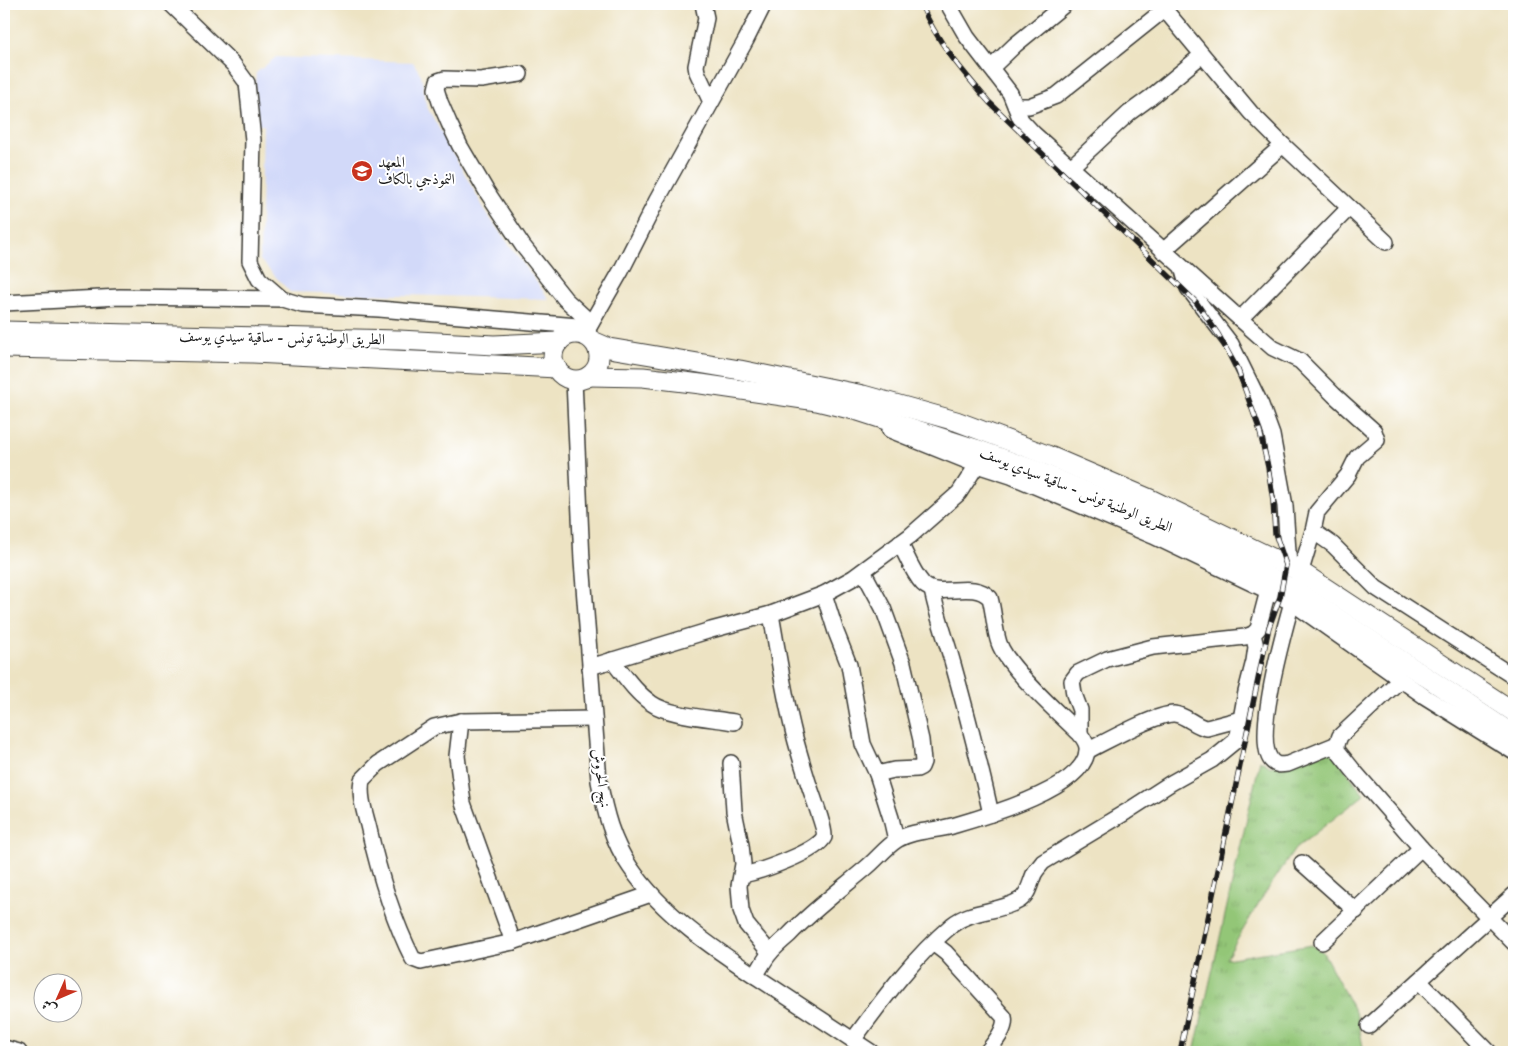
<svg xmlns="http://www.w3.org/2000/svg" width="1518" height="1056" font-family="'IM FELL English',Amiri,serif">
<defs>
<pattern id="grass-tufts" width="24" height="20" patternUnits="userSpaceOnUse" patternTransform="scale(1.25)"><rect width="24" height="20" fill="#93c677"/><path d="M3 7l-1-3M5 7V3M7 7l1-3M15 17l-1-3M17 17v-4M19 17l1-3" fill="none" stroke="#7eaa66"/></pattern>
</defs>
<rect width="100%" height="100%" fill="#fff"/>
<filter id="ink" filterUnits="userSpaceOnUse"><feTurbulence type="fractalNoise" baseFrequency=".02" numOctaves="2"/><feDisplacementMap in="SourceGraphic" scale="10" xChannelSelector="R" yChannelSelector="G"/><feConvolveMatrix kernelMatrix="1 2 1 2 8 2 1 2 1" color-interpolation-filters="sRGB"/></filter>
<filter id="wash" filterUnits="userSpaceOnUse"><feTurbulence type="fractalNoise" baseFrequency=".0096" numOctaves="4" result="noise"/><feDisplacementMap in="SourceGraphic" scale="20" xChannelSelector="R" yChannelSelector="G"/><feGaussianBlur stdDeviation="1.12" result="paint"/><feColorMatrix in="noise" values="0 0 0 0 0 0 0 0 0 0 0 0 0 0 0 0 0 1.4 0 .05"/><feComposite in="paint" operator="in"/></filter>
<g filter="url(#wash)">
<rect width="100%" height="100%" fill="#ede3c3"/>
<polygon fill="#d2d9f9" points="276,57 413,62 421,75 427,107 489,217 549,299 290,292 260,260 263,125 252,125 256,73"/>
<polygon fill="url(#grass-tufts)" stroke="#58714a" points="1325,741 1364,795 1295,849 1260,901 1226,959 1312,945 1323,952 1357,1016 1364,1052 1194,1052 1260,760 1271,767"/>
</g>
<g filter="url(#ink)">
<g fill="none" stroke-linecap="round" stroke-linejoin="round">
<g stroke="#3b3a35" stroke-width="18">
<g id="minor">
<polyline points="171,4 233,64 247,83 253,140 250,261 259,279 282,299 302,305 379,309 589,327"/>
<polyline points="703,4 706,18 696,66 697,72 711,102"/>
<polyline points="948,4 967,37 1010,93 1021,120 1034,134 1240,319 1273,348 1300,361 1334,395 1374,431 1377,440 1357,457 1348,475 1317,512 1313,531"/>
<polyline points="1160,4 1251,113 1283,145 1386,242"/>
<polyline points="991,68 1015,45 1065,4"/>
<polyline points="520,74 481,80 444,79 438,81 436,89 440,102 449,123 460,146 487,192 523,246 565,299 591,323"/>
<polyline points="1016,106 1029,106 1056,96 1165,9"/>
<polyline points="1071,167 1129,113 1151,97 1202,55"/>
<polyline points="1163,251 1283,145"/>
<polyline points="1182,267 1188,288 1231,344 1261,405 1272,435 1285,506 1289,567"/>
<polyline points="4,303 120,297 282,299"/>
<polyline points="1240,319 1349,208"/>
<polyline points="587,335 589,327 621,271 657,200 746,40 764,4"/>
<path d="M 574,380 L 582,561 L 599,781 C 605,812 612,841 630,867 C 664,917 719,952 769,985 C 803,1007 837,1030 871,1052"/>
<polyline points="890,430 977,465 1011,476 1153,536 1291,602 1424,696 1514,752"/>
<polyline points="863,571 883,608 903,663 921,740 923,762 921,767 917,769 894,770 877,774"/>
<path d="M 932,590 C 937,615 946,639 953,664 C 967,714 980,764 991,814"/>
<polyline points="824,594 836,632 849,665 863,744 877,774 891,818 896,840"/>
<path d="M 612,660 C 624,675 635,692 651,703 C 669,716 712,718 734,722"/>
<polyline points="590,667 711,630 771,614 824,594 853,578 910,536 959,493 977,465"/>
<polyline points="1400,680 1340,736 1337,744 1337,750 1353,770 1421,848 1514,943"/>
<path d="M 594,719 L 461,721 L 434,727 L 378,764 L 362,780 C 359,795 364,810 368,825 C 378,869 392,918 413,959 L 421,962 L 513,942 L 651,894"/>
<polyline points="461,721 457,756 463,803 513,942"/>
<polyline points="1080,734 1080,710 1074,694 1072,681 1078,673 1107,659 1153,647 1245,637 1253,634 1258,629 1270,583"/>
<path d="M 1337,744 L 1288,764 C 1281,765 1276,766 1271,760 C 1249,732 1302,568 1313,531 L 1333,545 L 1376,588 L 1514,677"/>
<path d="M 1087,751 C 1105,742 1157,713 1174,714 C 1187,715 1195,727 1207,728 L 1241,719"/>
<polyline points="731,763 734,811 741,845 743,864 739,886 741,910 746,924 770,953"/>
<polyline points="1302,863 1356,911"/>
<path d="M 742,875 C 759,872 817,852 824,837 C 826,831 811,791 808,782 C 803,766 798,750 794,734 C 784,695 778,654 771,614"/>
<polyline points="1322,942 1421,848"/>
<path d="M 933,943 L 946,953 L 1004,1017 C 1007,1029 994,1043 987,1052"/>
<path d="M 755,976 C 760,969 764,960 770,953 C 775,947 782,941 789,935 C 813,910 840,890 866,868 C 877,859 886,847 897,840 C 913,830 935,831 952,826 C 983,817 1084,789 1087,751 C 1088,745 1084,739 1080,734 C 1060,715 1007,667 999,643 C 994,628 994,612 990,598 C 972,579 939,600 923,584 C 913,573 907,557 900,543"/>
<polyline points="1419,981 1489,1052"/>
<polyline points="1369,1026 1514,895"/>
<path d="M 853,1040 C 883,999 913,958 952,925 C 972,909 999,913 1020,900 C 1029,894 1030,883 1034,874 C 1036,870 1040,866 1043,862 L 1126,812 L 1171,783 L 1212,760 L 1234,742 L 1238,735 L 1246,692 L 1254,661 L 1256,647 L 1253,634"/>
<polyline points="4,1048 19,1052"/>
</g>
</g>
<g stroke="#3b3a35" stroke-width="21">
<g id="major">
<polyline points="4,331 399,340 494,345 559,342"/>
<circle cx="576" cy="357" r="23"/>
<polyline points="593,341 609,348 740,370 863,395 956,421 1047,455 1150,499 1301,572 1514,712"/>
<polyline points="4,348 253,353 557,368"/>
<polyline points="589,376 643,377 701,384 817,401 858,411 976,449 1037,471 1170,527 1295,590 1514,735"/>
</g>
</g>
<use href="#minor" stroke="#fff" stroke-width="15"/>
<use href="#major" stroke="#fff" stroke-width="19"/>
<g stroke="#1c1c1c" stroke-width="5.5">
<path id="rail" d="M 921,4 C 936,41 963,72 989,102 L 1196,302 L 1218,334 L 1238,370 L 1259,428 L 1268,467 L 1273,500 L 1275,533 L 1286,565 L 1280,597 L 1269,627 L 1180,1052"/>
</g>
<use href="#rail" stroke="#fff" stroke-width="4" stroke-dasharray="11" stroke-linecap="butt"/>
</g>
</g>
<defs>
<g id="school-disc" transform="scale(1.125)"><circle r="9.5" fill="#c8321e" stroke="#fff"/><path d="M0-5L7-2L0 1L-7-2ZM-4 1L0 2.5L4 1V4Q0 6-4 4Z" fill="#fff"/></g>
</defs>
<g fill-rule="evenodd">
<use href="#school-disc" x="362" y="171"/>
</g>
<g text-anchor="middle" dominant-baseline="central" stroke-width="4" stroke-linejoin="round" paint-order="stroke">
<g font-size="15" fill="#1c1c1c" stroke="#fff" text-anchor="start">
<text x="378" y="162">المعهد<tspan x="378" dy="17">النموذجي بالكاف</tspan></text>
</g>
<g font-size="15" fill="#1c1c1c" stroke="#fff">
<text transform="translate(282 338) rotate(1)">الطريق الوطنية تونس - ساقية سيدي يوسف</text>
<text transform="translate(1076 490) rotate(22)">الطريق الوطنية تونس - ساقية سيدي يوسف</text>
<text transform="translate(601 778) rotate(82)">نهج الحروش</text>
</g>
</g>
<rect width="1518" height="1056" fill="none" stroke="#fff" stroke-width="20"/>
<g transform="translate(58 998) rotate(225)"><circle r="24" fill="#ffffff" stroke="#a4a4a4"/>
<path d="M0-4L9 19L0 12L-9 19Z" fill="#c8321e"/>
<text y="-8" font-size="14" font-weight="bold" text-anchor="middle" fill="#1c1c1c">ش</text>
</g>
</svg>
